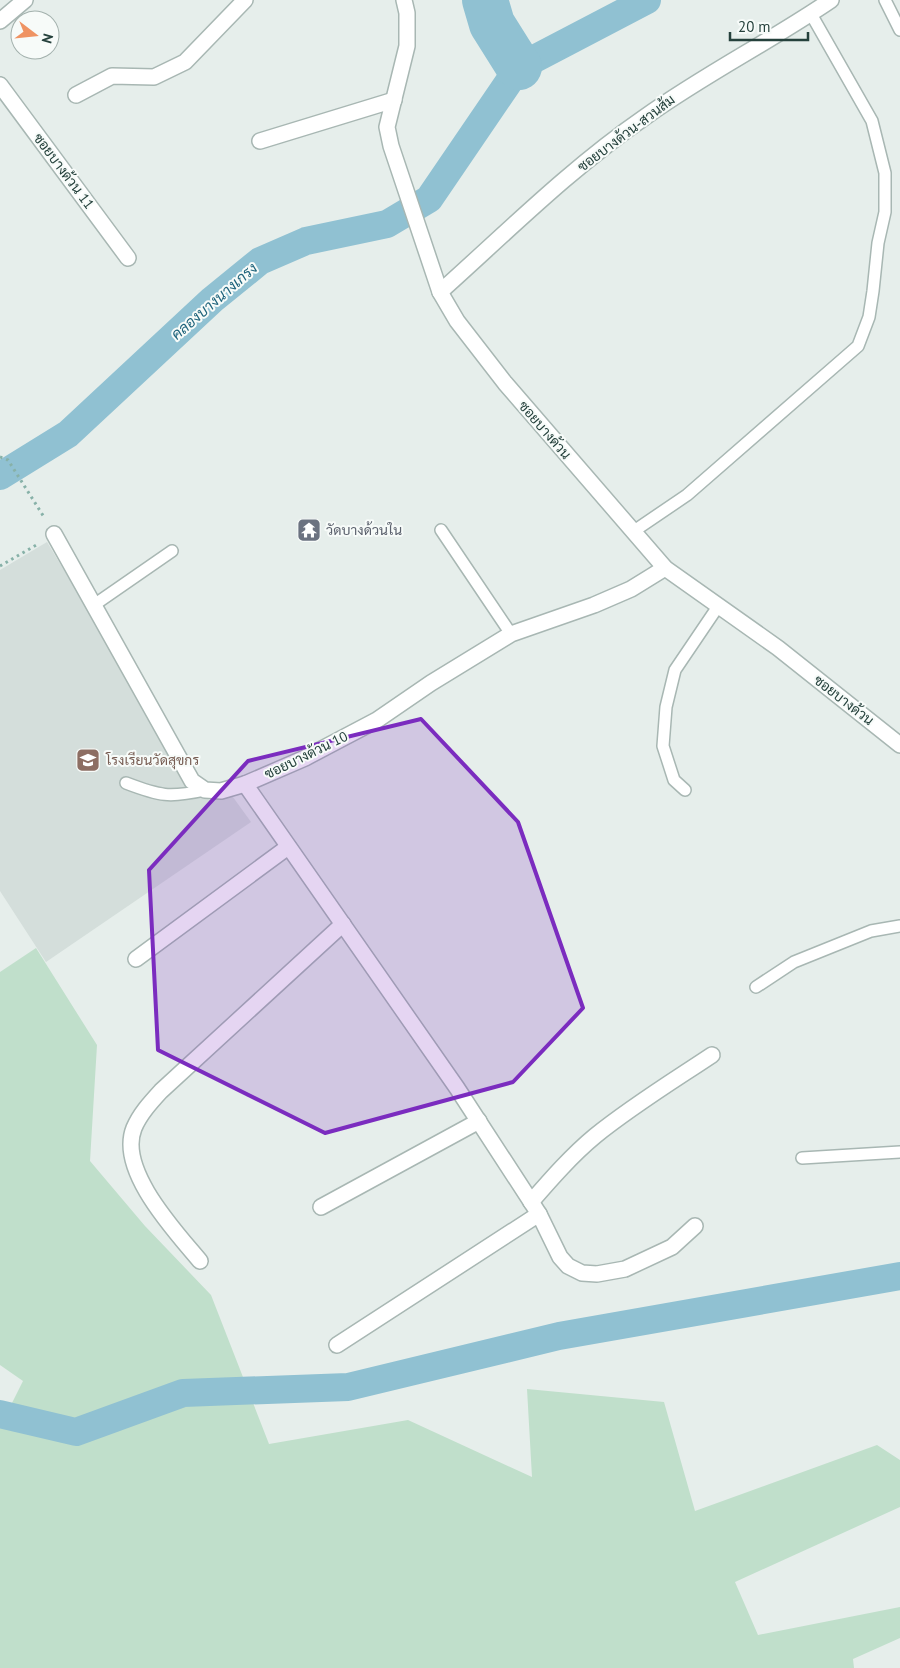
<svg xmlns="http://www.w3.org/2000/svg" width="900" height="1668" font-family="'PT Sans',Sarabun,sans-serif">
<rect width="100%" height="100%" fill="#e6eeeb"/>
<polygon fill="#d4dedb" points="47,542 199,795 210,800 230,793 251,822 46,962 0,891 0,570"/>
<polygon fill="#c0dfcb" points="36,948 97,1045 90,1161 145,1226 211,1295 269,1444 408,1420 532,1477 527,1389 664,1402 695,1511 877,1445 900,1460 900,1507 735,1582 758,1635 900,1607 900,1638 853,1659 854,1668 0,1668 0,1427 23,1381 0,1365 0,972"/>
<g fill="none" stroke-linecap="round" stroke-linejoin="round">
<g stroke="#90c1d2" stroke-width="28">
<polyline points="0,476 68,434 212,300 260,261 306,241 387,224 429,199 519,67 647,0"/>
<polyline points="0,1414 76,1432 183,1393 348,1387 559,1336 900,1276"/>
</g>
<polyline stroke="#90c1d2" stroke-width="46" points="485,0 492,24 519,67"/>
<g stroke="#a8b7b3" stroke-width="14">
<g id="service">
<polyline points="885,0 900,30"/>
<polyline points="441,530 511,634"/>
<polyline points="634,531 687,495 858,346 869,317 873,291 878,243 885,212 885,173 872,121 811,14"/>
<polyline points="94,605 172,551"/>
<path d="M 126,783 C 160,796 169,798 205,790"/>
<polyline points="685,790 674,780 663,746 666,707 675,670 719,605"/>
<polyline points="756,987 794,962 871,931 900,926"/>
<polyline points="802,1158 900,1152"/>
</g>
</g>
<g stroke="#a8b7b3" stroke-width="18">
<g id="minor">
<polyline points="404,0 407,13 407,46 387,127 391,146 440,292 457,321 505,383 665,568 778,648 900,745"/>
<polyline points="0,21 25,0"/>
<polyline points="0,85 128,258"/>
<polyline points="76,95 112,76 154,77 185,62 245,0"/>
<polyline points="260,141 394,100"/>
<path d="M 440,292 C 507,232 571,168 645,117 C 705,74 771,41 831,0"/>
<polyline points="54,534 192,781 205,790 221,791 245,784 305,758 377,720 431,683 511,634 594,605 631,589 665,568"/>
<polyline points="245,784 457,1088 539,1214 560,1257 568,1266 582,1273 597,1274 625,1269 672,1247 695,1226"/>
<polyline points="136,959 288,847"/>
<path d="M 531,1202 C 551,1179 572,1155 595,1136 C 632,1106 673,1081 712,1055"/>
<polyline points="321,1207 479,1121"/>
<path d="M 200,1261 C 176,1232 117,1170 134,1128 C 140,1114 150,1103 161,1091 L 343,924"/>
<polyline points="337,1345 539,1214"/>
</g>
</g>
<g stroke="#87b1a8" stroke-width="3" stroke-dasharray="2.5 4" stroke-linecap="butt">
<polyline points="0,457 8,460 44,517"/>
<polyline points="0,566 38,544"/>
</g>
<use href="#service" stroke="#fff" stroke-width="11"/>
<use href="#minor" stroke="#fff" stroke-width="15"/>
</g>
<path fill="#7b2cbf" fill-opacity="0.2" stroke="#7b2cbf" stroke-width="4" stroke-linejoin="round" d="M 421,719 L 518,822 L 583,1008 L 513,1082 L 325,1133 L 158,1050 L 149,870 L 248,761 Z"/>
<defs>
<g id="temple-square" transform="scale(1.25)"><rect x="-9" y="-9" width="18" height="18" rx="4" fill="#6b7280" stroke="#f7fbf9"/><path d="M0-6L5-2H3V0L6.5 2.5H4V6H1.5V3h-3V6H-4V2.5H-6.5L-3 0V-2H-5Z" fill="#fff"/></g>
<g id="school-square" transform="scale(1.25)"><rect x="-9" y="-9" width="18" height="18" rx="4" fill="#8d6e63" stroke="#f7fbf9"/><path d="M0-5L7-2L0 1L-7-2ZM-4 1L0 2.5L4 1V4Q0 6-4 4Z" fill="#fff"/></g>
</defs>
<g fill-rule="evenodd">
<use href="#temple-square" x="309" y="530"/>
<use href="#school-square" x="88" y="760"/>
</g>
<g text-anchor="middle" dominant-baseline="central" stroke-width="4" stroke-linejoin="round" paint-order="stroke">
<g font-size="14" fill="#25413c" stroke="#f7fbf9">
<text transform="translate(626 133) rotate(-37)">ซอยบางด้วน-สวนส้ม</text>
<text transform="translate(64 171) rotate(53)">ซอยบางด้วน 11</text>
<text transform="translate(545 430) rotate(49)">ซอยบางด้วน</text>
<text transform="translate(844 700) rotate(38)">ซอยบางด้วน</text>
<text transform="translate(306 755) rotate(-26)">ซอยบางด้วน 10</text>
</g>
<g font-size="14" fill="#5b616d" stroke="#f7fbf9" text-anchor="start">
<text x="326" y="530">วัดบางด้วนใน</text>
</g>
<g font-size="14" fill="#785e54" stroke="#f7fbf9" text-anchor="start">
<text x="106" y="760">โรงเรียนวัดสุขกร</text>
</g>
<g font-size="15" font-style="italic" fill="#1f647c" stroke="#f7fbf9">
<text transform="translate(214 301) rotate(-41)">คลองบางนางเกรง</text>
</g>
</g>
<g transform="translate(35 35) rotate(106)"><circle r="24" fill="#f7fbf9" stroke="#a3b1ad"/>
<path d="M0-4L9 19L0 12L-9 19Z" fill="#ef9363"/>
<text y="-8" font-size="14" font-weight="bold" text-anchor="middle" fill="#25413c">N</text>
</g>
<path d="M730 32v8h78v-8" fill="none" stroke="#25413c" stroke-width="2.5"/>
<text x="738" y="32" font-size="15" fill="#25413c" stroke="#f7fbf9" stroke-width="4" paint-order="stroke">20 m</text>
</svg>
